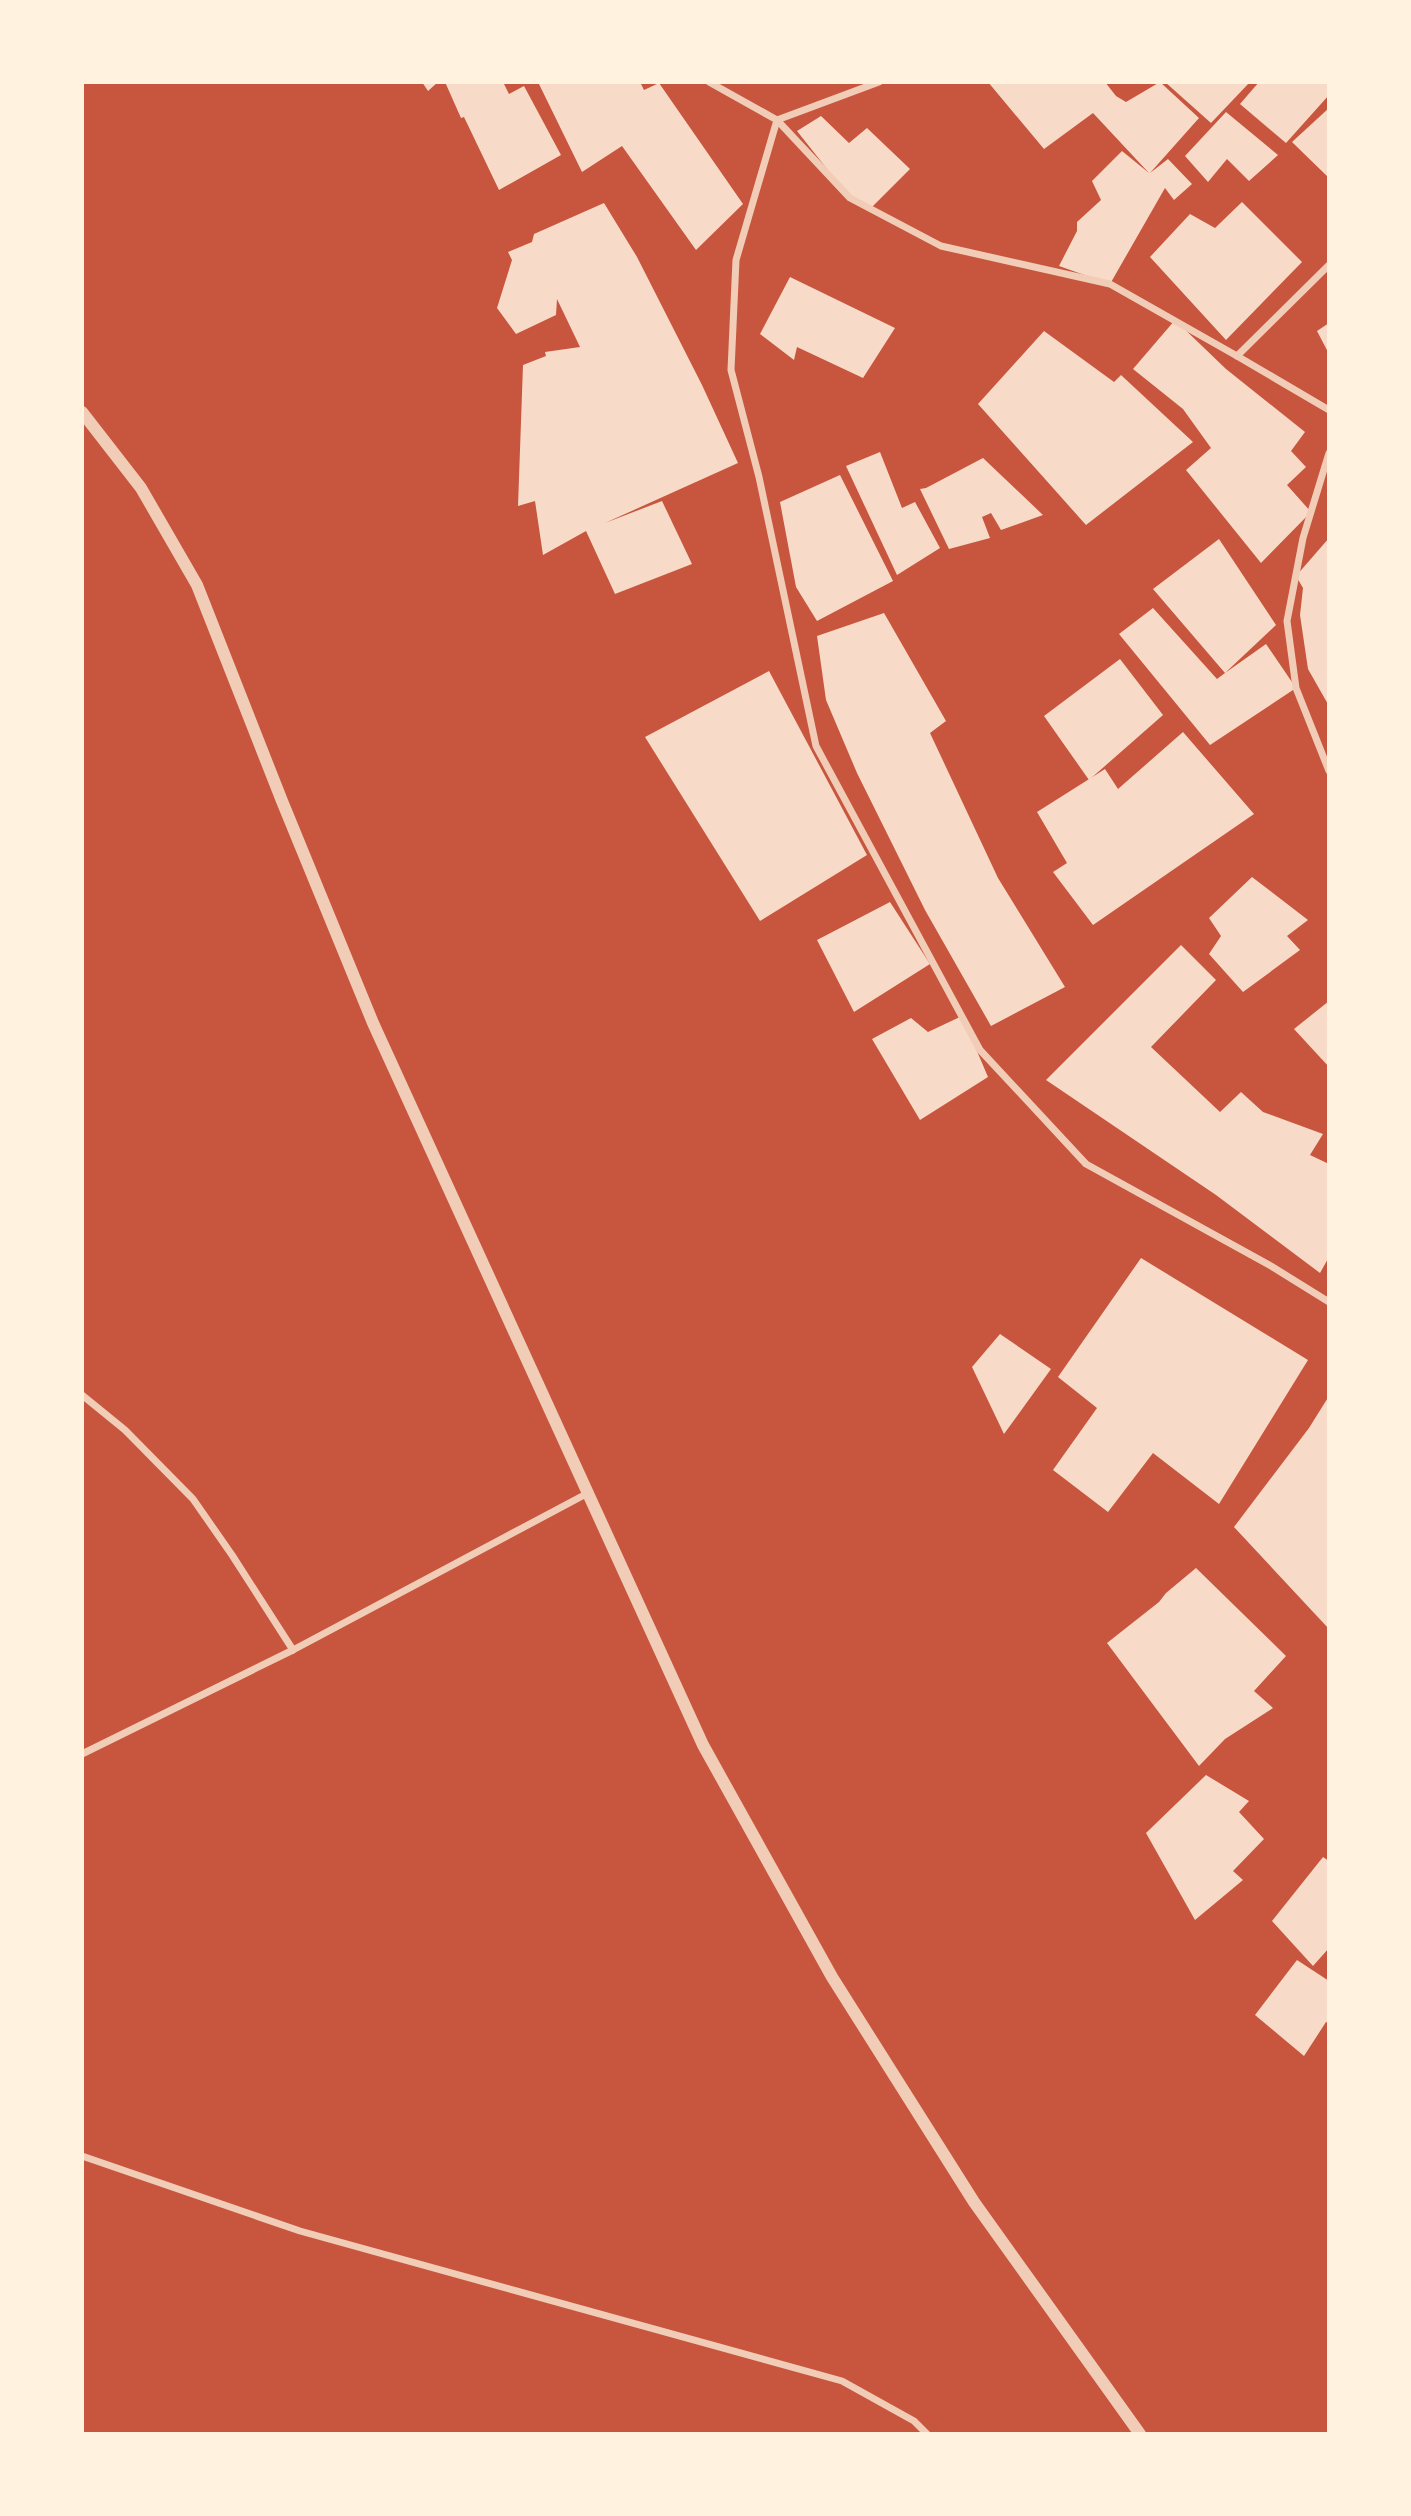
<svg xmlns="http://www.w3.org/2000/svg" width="1411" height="2516" font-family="Karla,sans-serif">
<rect width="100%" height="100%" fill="#c8553d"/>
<g fill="#f7dbc8">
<polygon points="422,82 438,82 428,91"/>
<polygon points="445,82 503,82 509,94 524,86 561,155 499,190 464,117 461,118"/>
<polygon points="538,82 640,82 644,90 659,83 743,204 696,250 622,146 582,172"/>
<polygon points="988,82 1105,82 1116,96 1126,102 1160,82 1199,118 1150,173 1168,159 1192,184 1174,200 1165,188 1110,284 1059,266 1077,231 1077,222 1101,200 1092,181 1122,151 1149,173 1093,113 1044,149"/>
<polygon points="1165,82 1250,82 1211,123"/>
<polygon points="1259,82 1329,82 1329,95 1286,143 1240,104"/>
<polygon points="1329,108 1329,178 1292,142"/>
<polygon points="1226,112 1278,155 1249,181 1227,159 1208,182 1185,156"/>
<polygon points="821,116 849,143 867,128 910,169 870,209 850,198 797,131"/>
<polygon points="1242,202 1302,262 1226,340 1150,257 1190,214 1215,228"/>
<polygon points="604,203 637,257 702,385 738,463 605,523 662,501 692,564 615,594 586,531 543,555 535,501 518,506 523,365 546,356 545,352 580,347 557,299 556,315 516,334 497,308 512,260 508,252 532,242 534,234"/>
<polygon points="790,277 895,328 863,378 797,347 794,360 760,334"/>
<polygon points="1175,320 1226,369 1305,432 1291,451 1306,467 1287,485 1311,512 1261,563 1186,470 1211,448 1183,409 1133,369"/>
<polygon points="1329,323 1329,354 1317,331"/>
<polygon points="1044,331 1114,382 1121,375 1193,442 1086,525 978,404"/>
<polygon points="880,452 902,508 915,502 940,548 897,575 846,466"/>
<polygon points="983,458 1043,515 1001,530 991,513 982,517 990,538 949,549 920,489 926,488"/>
<polygon points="840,475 893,581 817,621 796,587 780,502"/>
<polygon points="1329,538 1329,706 1308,669 1300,615 1303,588 1296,576"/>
<polygon points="1219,539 1276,625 1225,673 1266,644 1296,688 1210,745 1119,634 1153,608 1217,679 1225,673 1153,589"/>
<polygon points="884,613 946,721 930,733 998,878 1065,987 991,1026 925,910 857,773 826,700 817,636"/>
<polygon points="1120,659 1163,715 1089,780 1044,716"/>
<polygon points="769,671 867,855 760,921 645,737"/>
<polygon points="1183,732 1254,814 1093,925 1053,872 1067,863 1037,812 1105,769 1118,789"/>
<polygon points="1252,877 1308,920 1287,936 1300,950 1243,992 1209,954 1221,936 1209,918"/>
<polygon points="890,902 930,964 854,1012 817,940"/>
<polygon points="1181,945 1216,980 1151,1047 1220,1112 1241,1092 1263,1112 1323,1134 1310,1155 1329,1164 1329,1257 1320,1273 1216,1195 1046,1080"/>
<polygon points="1329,1001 1329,1067 1294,1029"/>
<polygon points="962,1016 988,1077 920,1120 872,1039 911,1018 928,1032"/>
<polygon points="1141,1258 1308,1360 1219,1504 1153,1453 1108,1512 1053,1470 1097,1408 1058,1377"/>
<polygon points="1000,1334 1051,1369 1004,1434 972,1367"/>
<polygon points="1329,1396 1329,1629 1234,1527 1309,1428"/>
<polygon points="1196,1568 1286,1656 1254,1691 1273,1708 1225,1739 1199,1766 1107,1643 1159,1602 1166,1593"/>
<polygon points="1206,1775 1249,1801 1239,1812 1264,1839 1233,1871 1243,1880 1195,1920 1146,1833"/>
<polygon points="1323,1857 1329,1861 1329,1948 1313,1966 1272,1921"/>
<polygon points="1297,1960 1329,1981 1329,2023 1326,2022 1304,2056 1255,2015"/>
</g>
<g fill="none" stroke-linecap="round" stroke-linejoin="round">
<g stroke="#f1ccb7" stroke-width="7">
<polyline points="709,82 777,120 879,82"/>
<polyline points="777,120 736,260 731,370 759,477 816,746 980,1050 1086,1164 1271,1266 1329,1302"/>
<polyline points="777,120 850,198 941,246 1110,284 1237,356"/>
<polyline points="1329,265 1237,356 1329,410"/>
<polyline points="1329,453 1303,538 1287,621 1296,688 1329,771"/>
<polyline points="82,1395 125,1430 193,1499 232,1555 293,1650"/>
<polyline points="82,1754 293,1650 588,1493"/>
<polyline points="82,2156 300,2231 842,2381 914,2421 927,2434"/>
</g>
<polyline stroke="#f1ccb7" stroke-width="12" points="82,412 141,488 197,585 282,801 373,1023 703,1745 832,1977 974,2202 1140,2434"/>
</g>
<rect width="1411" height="2516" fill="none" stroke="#fff3e0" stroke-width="168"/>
</svg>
